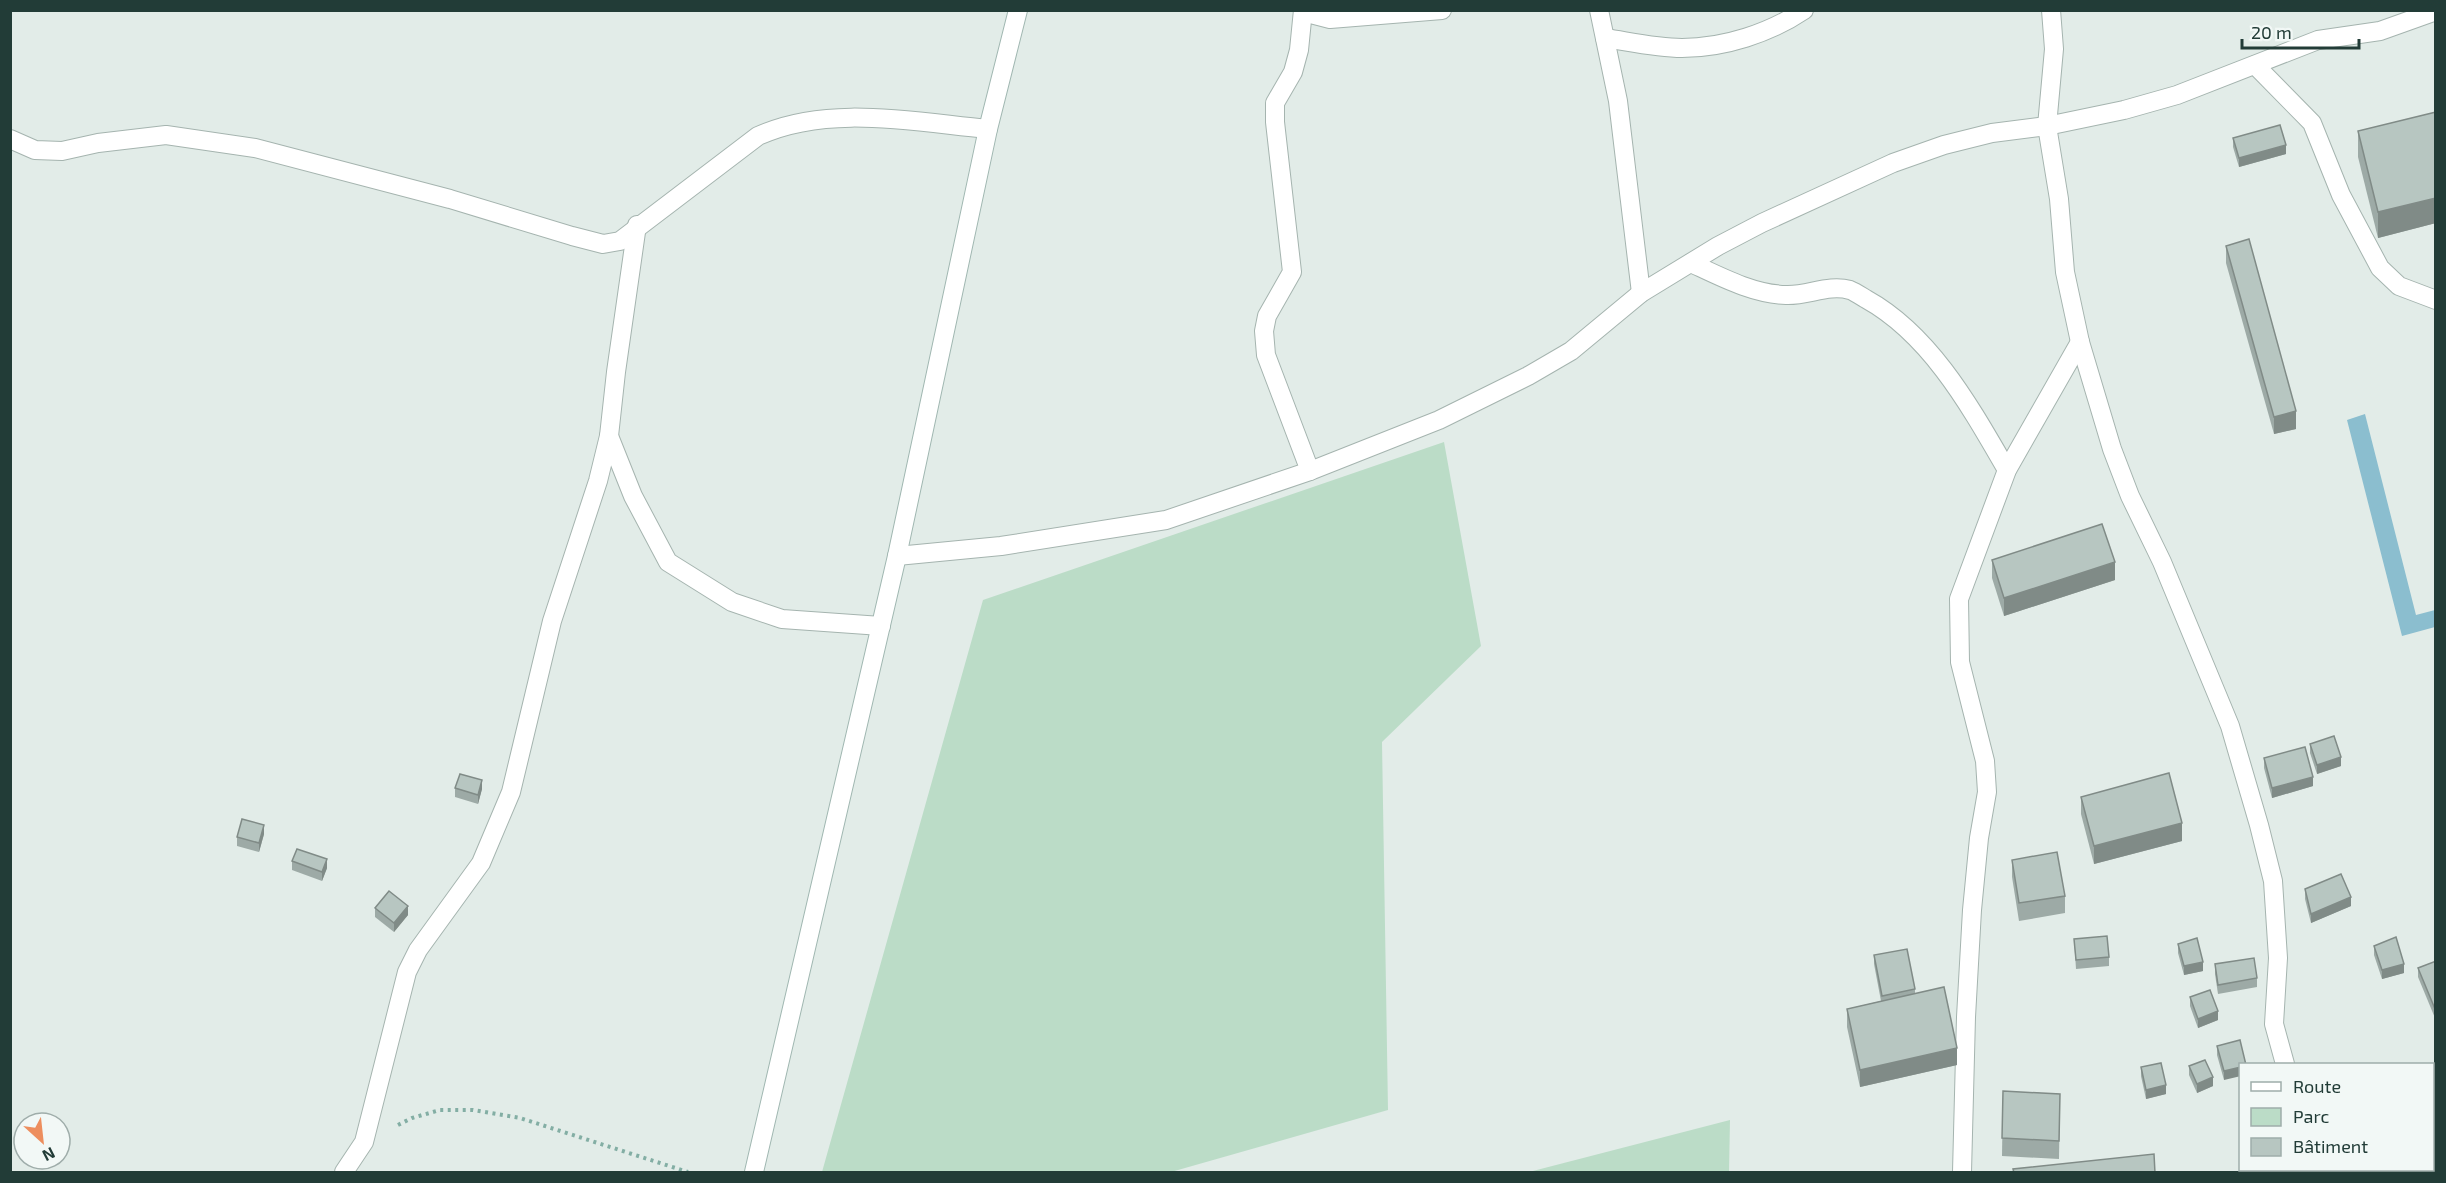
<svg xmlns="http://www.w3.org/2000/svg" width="2446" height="1183" font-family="'Exo 2',sans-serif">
<rect width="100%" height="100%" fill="#e2ece8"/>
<g fill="#bbdcc7">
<polygon points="1444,442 1481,646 1382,742 1388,1110 1171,1172 822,1172 983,600"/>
<polygon points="1730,1120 1729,1172 1529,1172"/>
</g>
<polygon fill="#8bbecf" points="2365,414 2416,615 2435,610 2435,627 2402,636 2347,420"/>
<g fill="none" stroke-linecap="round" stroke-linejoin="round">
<g stroke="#a5b4af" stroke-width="20">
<polyline id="lane" points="2255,65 2312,123 2341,195 2380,268 2399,286 2436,300"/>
</g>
<g stroke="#a5b4af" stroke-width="20">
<g id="street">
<polyline points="1303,10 1299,50 1293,72 1275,103 1275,122 1292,272 1267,316 1264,331 1266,355 1310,471"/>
<polyline points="1599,10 1618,101 1641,293"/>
<polyline points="2051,10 2054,49 2047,126 2059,199 2065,272 2080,342 2112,449 2130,496 2162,562 2230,726 2259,825 2273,881 2278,958 2274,1024 2285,1064"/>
<polyline points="1303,12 1330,19 1442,10"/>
<path d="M 1605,38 C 1631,42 1656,48 1682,48 C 1724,48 1770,33 1804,10"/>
<path d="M 10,139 L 35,150 L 62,151 L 98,143 L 166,135 L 255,148 L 450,199 L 572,236 L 603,244 L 620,241 L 758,136 C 828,104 913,122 988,129"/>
<path d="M 1691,263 C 1721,277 1753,294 1786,295 C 1808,296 1828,284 1850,290 C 1855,292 1861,296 1866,299 C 1931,335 1971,408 2007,470"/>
<polyline points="609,436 633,496 668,562 732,602 782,619 881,626"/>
<polyline points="897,556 1001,546 1166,520 1310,471 1439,420 1528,376 1571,351 1641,293 1718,246 1762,223 1893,163 1944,145 1992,133 2047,126 2124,110 2177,95 2318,40 2380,31 2436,11"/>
<polyline points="2306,1170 2306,1172"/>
<polyline points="344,1172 364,1142 407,972 418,950 481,863 511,792 552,621 598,481 609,436 616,372 637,225"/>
<polyline points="1962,1172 1966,1017 1972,910 1979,838 1987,792 1985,761 1960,662 1959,599 2007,470 2080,342"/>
</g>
</g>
<g stroke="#a0b7b1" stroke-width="20">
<polyline id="secondary" points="754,1172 897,556 988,129 1018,10"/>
</g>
<polyline stroke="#83aea4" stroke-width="4" stroke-dasharray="3 4.5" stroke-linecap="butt" points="398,1125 412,1118 440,1110 473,1110 520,1118 688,1172"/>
<use href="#lane" stroke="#fff" stroke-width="18"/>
<use href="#street" stroke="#fff" stroke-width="18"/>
<use href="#secondary" stroke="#fff" stroke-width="18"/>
</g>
<g fill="#9daaa6">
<polygon points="2436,112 2436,223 2378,238 2358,157 2358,131"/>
<polygon points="2233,138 2286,154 2239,167 2233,147"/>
<polygon points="2226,246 2296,429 2274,434 2226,263"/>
<polygon points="1992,560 2115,580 2004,616 1992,578"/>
<polygon points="2310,744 2341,766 2317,774 2310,753"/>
<polygon points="2264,758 2313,786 2272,798 2264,768"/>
<polygon points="455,788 482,789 478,804 455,797"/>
<polygon points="2081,797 2182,841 2094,864 2081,814"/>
<polygon points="264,834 259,852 237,846 237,837"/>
<polygon points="2012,860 2065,896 2065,913 2019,921 2012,877"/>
<polygon points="292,861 327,868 322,881 292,870"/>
<polygon points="2305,889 2351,906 2311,923 2305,899"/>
<polygon points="375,908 408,915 394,932 375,917"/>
<polygon points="2074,939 2109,957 2109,966 2076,969"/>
<polygon points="2178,944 2203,971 2184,975 2178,953"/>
<polygon points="2374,946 2404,973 2382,979 2374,955"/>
<polygon points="1874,955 1915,989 1915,994 1957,1065 1860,1087 1847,1027 1847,1009 1881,1001 1874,964"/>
<polygon points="2436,961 2435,1018 2418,977 2418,968"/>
<polygon points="2215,964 2257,978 2257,987 2218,994 2215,974"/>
<polygon points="2190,997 2218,1020 2198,1028 2190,1006"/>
<polygon points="2240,1040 2224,1080 2217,1055 2217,1046"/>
<polygon points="2189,1066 2213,1086 2197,1093 2189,1075"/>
<polygon points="2141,1067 2166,1094 2146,1099 2141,1076"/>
<polygon points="2003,1091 2060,1094 2059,1159 2002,1156"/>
</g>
<g fill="#808b87">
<polygon points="2286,145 2286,154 2239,167 2239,158"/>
<polygon points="2436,198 2436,223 2378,238 2378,212"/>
<polygon points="2296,411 2296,429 2274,434 2274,417"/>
<polygon points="2115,562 2115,580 2004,616 2004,598"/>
<polygon points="2341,757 2341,766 2317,774 2317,765"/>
<polygon points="2313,777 2313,786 2272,798 2272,788"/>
<polygon points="482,780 482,789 478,804 478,795"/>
<polygon points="2182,823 2182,841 2094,864 2094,846"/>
<polygon points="264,825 264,834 259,852 259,843"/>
<polygon points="327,859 327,868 322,881 322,872"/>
<polygon points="2351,897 2351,906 2311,923 2311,914"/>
<polygon points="408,906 408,915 394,932 394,923"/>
<polygon points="2203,962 2203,971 2184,975 2184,966"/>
<polygon points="2404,964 2404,973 2382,979 2382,970"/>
<polygon points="2218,1011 2218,1020 2198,1028 2198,1019"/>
<polygon points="1957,1048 1957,1065 1860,1087 1860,1070"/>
<polygon points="2241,1067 2241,1076 2224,1080 2224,1071"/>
<polygon points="2213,1077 2213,1086 2197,1093 2197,1084"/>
<polygon points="2166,1085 2166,1094 2146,1099 2146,1090"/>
</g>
<g fill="#b7c6c1" stroke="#808b87" stroke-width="1.5">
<polygon points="2436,112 2436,198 2378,212 2358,131"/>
<polygon points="2280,125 2286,145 2239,158 2233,138"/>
<polygon points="2249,239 2296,411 2274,417 2226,246"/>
<polygon points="2102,524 2115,562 2004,598 1992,560"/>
<polygon points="2334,736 2341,757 2317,765 2310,744"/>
<polygon points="2305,747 2313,777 2272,788 2264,758"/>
<polygon points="2169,773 2182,823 2094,846 2081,797"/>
<polygon points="460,774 482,780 478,795 455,788"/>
<polygon points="242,819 264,825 259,843 237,837"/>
<polygon points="297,849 327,859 322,872 292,861"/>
<polygon points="2057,852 2065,896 2019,903 2012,860"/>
<polygon points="2341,874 2351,897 2311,914 2305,889"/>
<polygon points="389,891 408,906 394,923 375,908"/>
<polygon points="2107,936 2109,957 2076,960 2074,939"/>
<polygon points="2396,937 2404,964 2382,970 2374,946"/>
<polygon points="2197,938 2203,962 2184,966 2178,944"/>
<polygon points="1907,949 1915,989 1882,996 1874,955"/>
<polygon points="2254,958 2257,978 2218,985 2215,964"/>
<polygon points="2436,961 2436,1009 2435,1009 2418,968"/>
<polygon points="1944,987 1957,1048 1860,1070 1847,1009"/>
<polygon points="2210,990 2218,1011 2198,1019 2190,997"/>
<polygon points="2240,1040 2246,1065 2241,1065 2241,1067 2224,1071 2217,1046"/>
<polygon points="2205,1060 2213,1077 2197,1084 2189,1066"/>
<polygon points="2161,1063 2166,1085 2146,1090 2141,1067"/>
<polygon points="2003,1091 2060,1094 2059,1141 2002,1138"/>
<polygon points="2154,1154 2155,1173 2014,1173 2013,1169"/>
</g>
<rect width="2446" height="1183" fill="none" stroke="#223c37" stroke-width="24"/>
<rect x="2239" y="1063" width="195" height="108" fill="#f2f8f6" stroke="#9fadaa" stroke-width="1.5"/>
<rect x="2251" y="1082" width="30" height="9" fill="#ffffff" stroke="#9fadaa" stroke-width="1.5"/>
<text x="2293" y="1093" font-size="18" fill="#223c37">Route</text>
<rect x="2251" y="1108" width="30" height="18" fill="#bbdcc7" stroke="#9fadaa" stroke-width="1.5"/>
<text x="2293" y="1123" font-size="18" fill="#223c37">Parc</text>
<rect x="2251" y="1138" width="30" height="18" fill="#b7c6c1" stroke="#9fadaa" stroke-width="1.5"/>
<text x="2293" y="1153" font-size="18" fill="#223c37">Bâtiment</text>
<g transform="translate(42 1141) rotate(153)"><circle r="28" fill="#f2f8f6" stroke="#9fadaa" stroke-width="1.5"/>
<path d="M0-4.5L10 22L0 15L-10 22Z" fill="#ed8e5e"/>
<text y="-9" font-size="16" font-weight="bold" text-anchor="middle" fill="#223c37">N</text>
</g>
<path d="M2242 39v9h117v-9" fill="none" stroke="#223c37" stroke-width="3"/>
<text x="2251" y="39" font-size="18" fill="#223c37" stroke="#f2f8f6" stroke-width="4.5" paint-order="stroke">20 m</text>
</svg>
